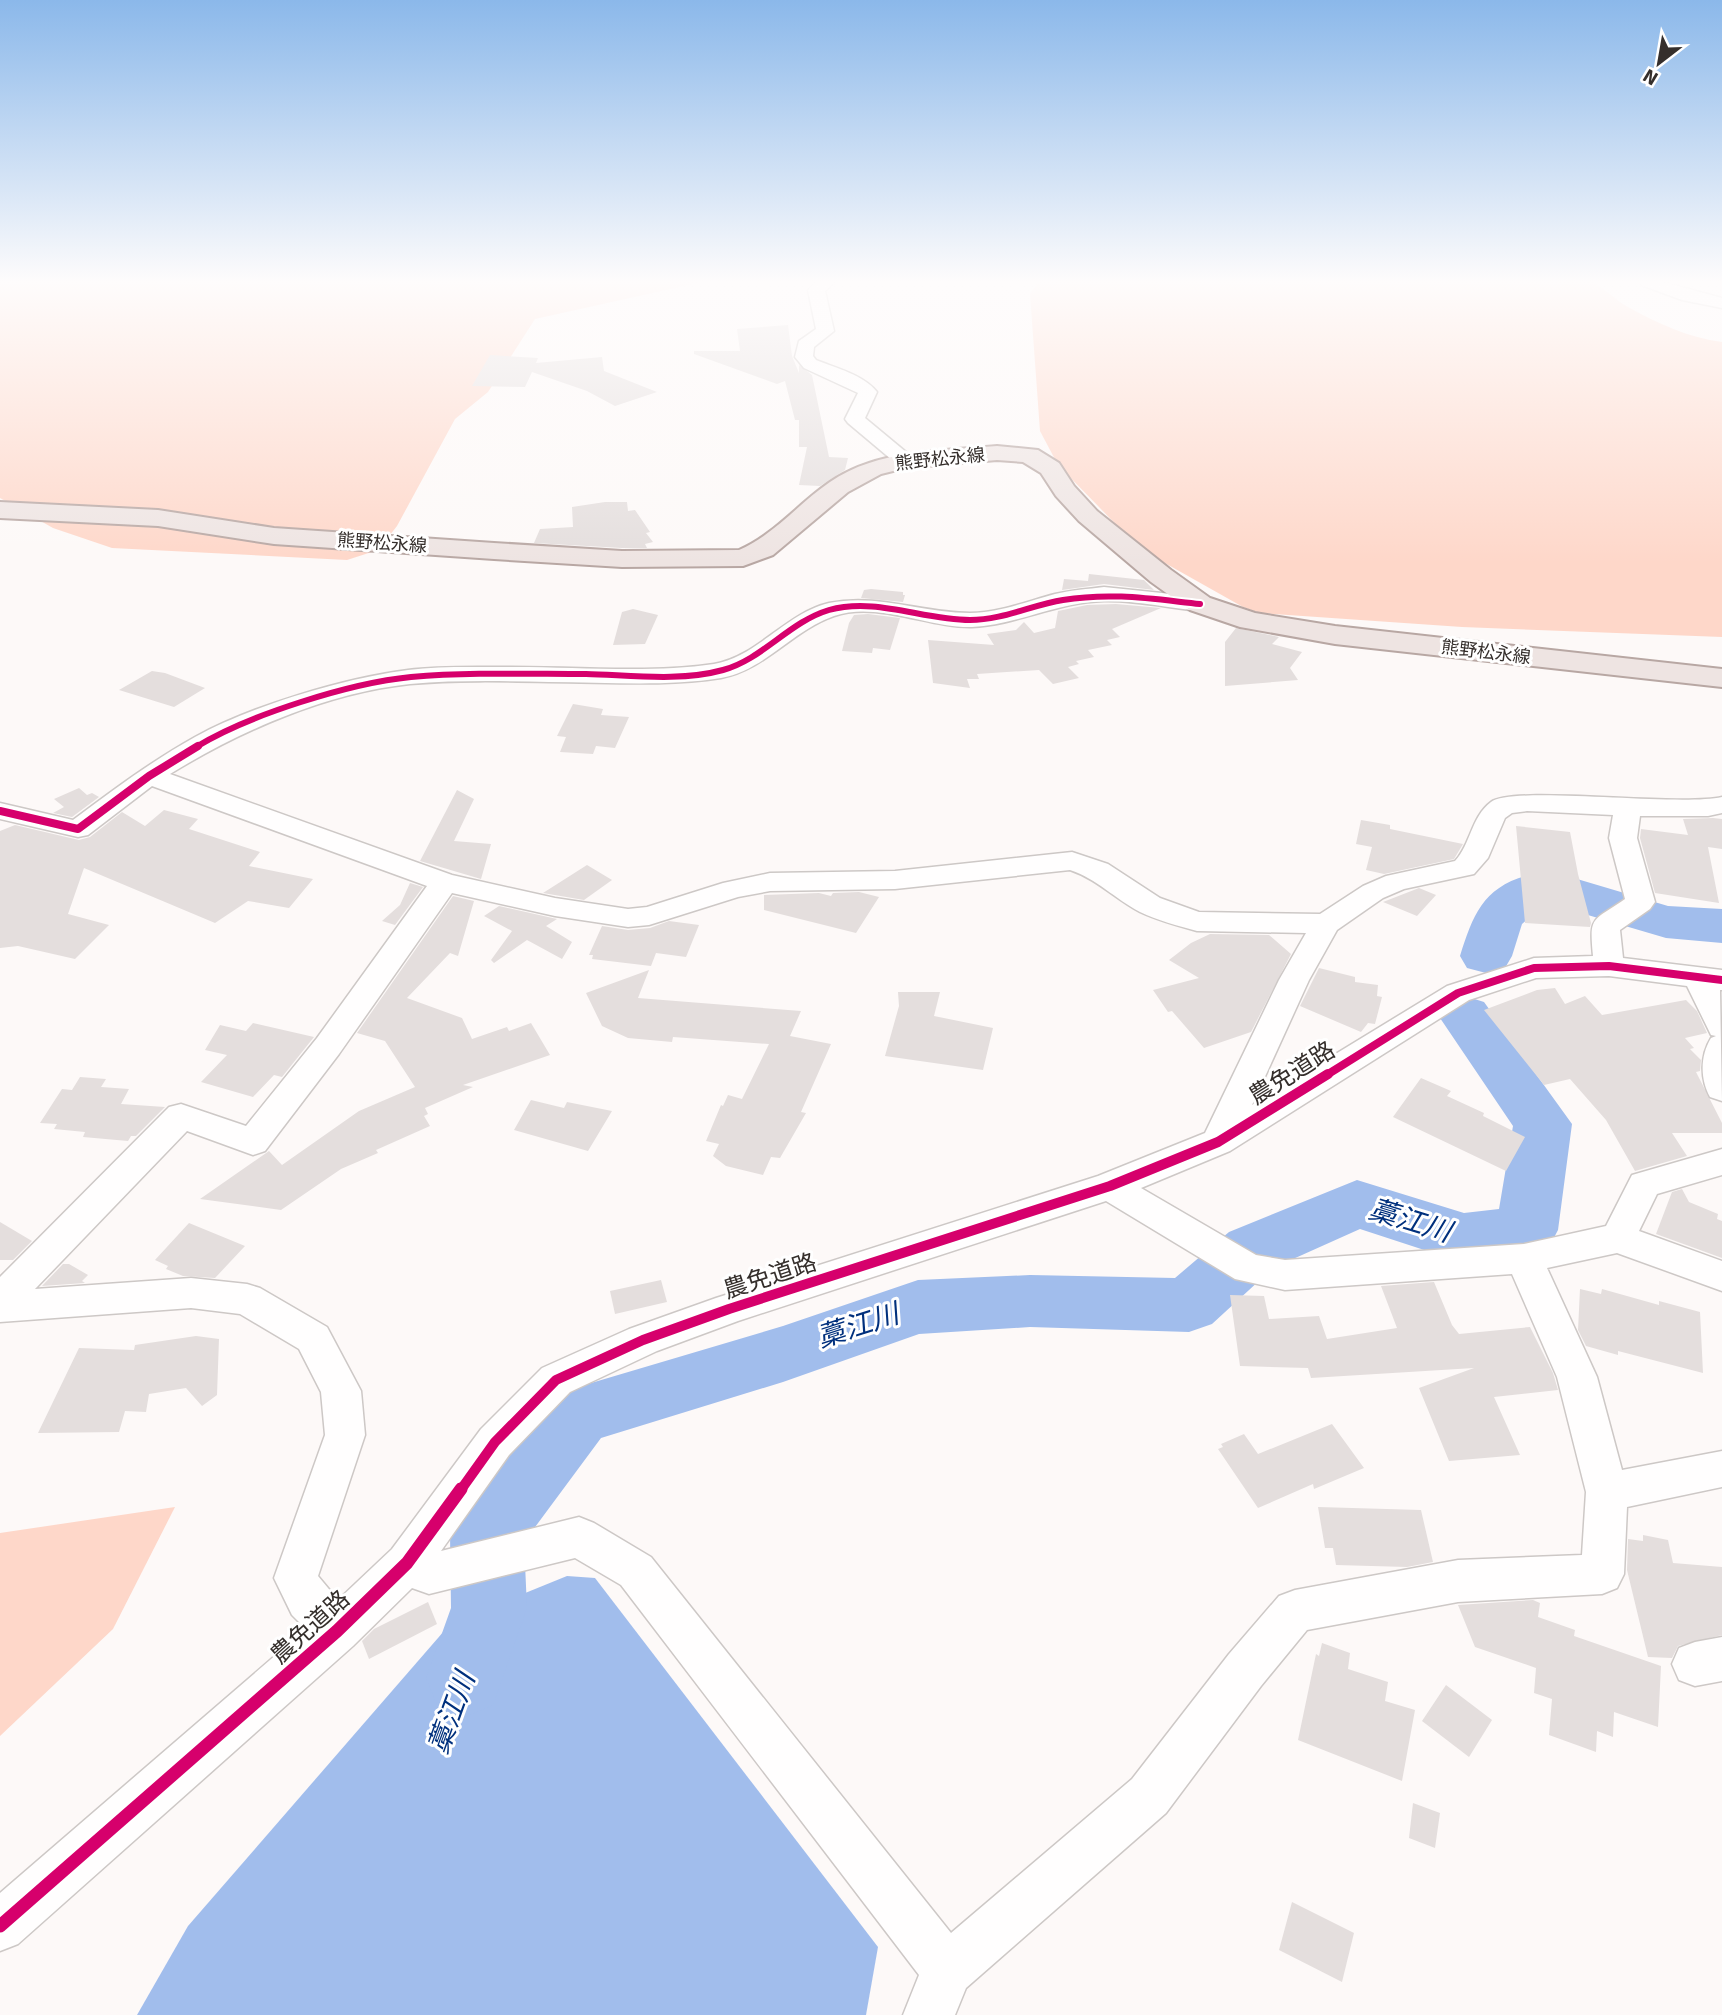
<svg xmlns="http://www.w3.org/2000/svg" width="1722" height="2015" font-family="Signika,'Noto Sans JP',sans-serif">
<rect width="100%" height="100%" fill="#fdf9f8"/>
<g fill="#fed7c9">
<polygon points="0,282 702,282 535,319 488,392 455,419 397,526 378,550 347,560 112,548 53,528 0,498"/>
<path d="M 1038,282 L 1592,282 C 1606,289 1615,300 1628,307 C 1657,323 1689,338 1722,342 L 1722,637 L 1462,627 L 1260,613 L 1243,607 L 1140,549 L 1058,465 L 1040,431 L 1030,294 Z"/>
<polygon points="175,1507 113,1629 0,1736 0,1533"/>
</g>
<polygon fill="#a1bdec" points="567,1576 595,1578 878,1947 866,2015 137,2015 188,1926 451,1623"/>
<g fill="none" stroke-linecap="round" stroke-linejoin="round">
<g fill="#a1bdec" fill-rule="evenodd">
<path d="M 1529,875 L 1567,876 L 1668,906 L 1722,909 L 1722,943 L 1666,938 L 1564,908 L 1541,907 L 1522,924 L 1512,956 L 1505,968 L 1486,973 L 1467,968 L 1460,956 C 1473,915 1483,887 1529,875 Z"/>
<polygon points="1465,996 1484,1002 1572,1124 1558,1230 1549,1247 1527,1254 1464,1263 1360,1229 1273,1268 1212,1324 1189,1332 1030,1327 919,1334 783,1382 601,1438 524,1542 527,1608 493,1705 465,1717 437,1705 426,1678 451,1608 450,1533 461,1509 554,1394 783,1326 918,1280 1030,1275 1175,1278 1229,1232 1357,1180 1464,1213 1499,1209 1513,1126 1438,1015 1446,1002"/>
</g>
</g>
<g fill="#e4dedd">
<polygon points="788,325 792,356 799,373 799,365 812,375 829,457 848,458 845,470 820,486 799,485 807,447 799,447 799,420 795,420 785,381 777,384 694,354 694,351 740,351 737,329"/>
<polygon points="490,355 538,358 536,363 602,357 604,371 657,392 615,406 587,391 532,372 525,387 472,386"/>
<polygon points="605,502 627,502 628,511 635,510 650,532 646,533 653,542 645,544 647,548 622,548 534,543 540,529 573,527 572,507"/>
<polygon points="1089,574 1144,580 1154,590 1104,584 1062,590 1064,579 1088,581"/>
<polygon points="871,589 903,592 903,595 905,595 903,602 861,598 864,590"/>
<polygon points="1116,604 1161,608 1112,629 1120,637 1107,640 1112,645 1088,650 1094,657 1076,661 1079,664 1068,667 1079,678 1053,684 1039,670 977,674 979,679 967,679 970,688 933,683 928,640 994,645 987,634 1016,630 1024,622 1034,633 1055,628 1058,611 1087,605"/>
<polygon points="633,609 658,615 645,644 613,645 622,612"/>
<polygon points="868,614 900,618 890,650 873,648 872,653 842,651 849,623 854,615"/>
<polygon points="1236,628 1279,637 1272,644 1302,652 1290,668 1298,680 1225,686 1225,642"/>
<polygon points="152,671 165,673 205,688 174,707 119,690"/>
<polygon points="573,704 603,709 601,715 629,717 615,748 596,746 593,754 560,752 566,737 557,736"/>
<polygon points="79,788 87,795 92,793 99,797 72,817 53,813 64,807 54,799"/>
<polygon points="457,790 474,799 454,841 491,844 481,879 420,861"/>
<polygon points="164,810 198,819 189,829 260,852 249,866 313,879 289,908 248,901 215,923 84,868 68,914 109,925 75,959 18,946 0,948 0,831 15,825 79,840 90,837 122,812 145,826"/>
<polygon points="1713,818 1722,819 1722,849 1708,847 1719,903 1655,893 1640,838 1641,829 1688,835 1683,819"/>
<polygon points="1361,820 1390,825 1390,829 1463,844 1454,859 1384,874 1366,870 1372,847 1356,844"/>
<polygon points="1516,826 1570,832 1578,874 1591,923 1590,927 1525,923"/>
<polygon points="587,865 612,880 584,900 543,893"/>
<polygon points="410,883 423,887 395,925 382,921 400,905"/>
<polygon points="1419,888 1436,895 1417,916 1383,902"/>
<polygon points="859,892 879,897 856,933 764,910 764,895 819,893 831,896 833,893"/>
<polygon points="453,896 474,901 458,956 450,953 407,998 462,1018 472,1039 507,1027 509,1031 531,1023 550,1055 463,1085 473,1087 425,1108 428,1114 424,1116 430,1126 376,1150 378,1153 341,1169 281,1210 200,1199 269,1151 282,1165 359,1111 415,1087 385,1041 357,1033"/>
<polygon points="499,906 557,919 546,926 572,942 562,959 527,940 494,963 491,960 512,931 484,916"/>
<polygon points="669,921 699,925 686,957 656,953 651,966 592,959 593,955 589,955 602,926 628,930 650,928"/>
<polygon points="1210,934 1269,935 1291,954 1251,1032 1204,1048 1172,1011 1168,1012 1153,990 1199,978 1169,960 1191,943"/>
<polygon points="1319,968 1355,977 1355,982 1378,985 1377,996 1382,997 1375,1024 1368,1023 1361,1032 1300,1006"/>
<polygon points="649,970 638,998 801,1011 790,1036 831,1044 801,1112 806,1113 780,1158 771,1157 763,1175 726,1166 713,1156 719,1144 706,1141 721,1105 723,1106 728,1095 742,1099 769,1044 673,1037 672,1042 628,1038 602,1026 586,993"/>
<polygon points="1555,988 1565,1004 1585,996 1602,1015 1686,1000 1697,1011 1707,1033 1685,1038 1694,1048 1690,1049 1701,1060 1700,1071 1696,1072 1722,1123 1722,1133 1672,1133 1687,1156 1635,1171 1606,1120 1570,1079 1544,1085 1484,1010 1537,990"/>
<polygon points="898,992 940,992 934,1016 993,1028 983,1070 885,1056 899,1006"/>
<polygon points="253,1023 314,1037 282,1077 274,1075 253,1097 201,1082 227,1055 205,1050 220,1025 246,1031"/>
<polygon points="80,1077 106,1079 101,1087 129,1089 121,1104 165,1107 136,1136 131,1136 128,1141 83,1137 85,1132 54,1129 57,1124 40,1123 62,1089 72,1090"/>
<polygon points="1421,1078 1451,1091 1447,1096 1484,1113 1483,1116 1525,1137 1506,1171 1393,1117"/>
<polygon points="531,1100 564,1108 567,1102 612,1111 588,1151 514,1130"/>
<polygon points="1682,1189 1689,1202 1718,1214 1717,1219 1722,1221 1722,1258 1656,1234 1672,1192"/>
<polygon points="0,1222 32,1241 13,1260 0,1260"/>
<polygon points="189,1223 245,1246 215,1278 183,1276 166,1269 168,1266 155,1260"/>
<polygon points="63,1264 69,1264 88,1275 82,1281 85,1283 42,1286"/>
<polygon points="661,1280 667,1302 615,1314 610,1291"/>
<polygon points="1434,1282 1452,1325 1459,1334 1530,1327 1553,1373 1558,1390 1494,1397 1520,1455 1449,1461 1419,1388 1474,1368 1311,1378 1308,1368 1240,1366 1230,1295 1264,1296 1269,1319 1319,1316 1327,1339 1397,1328 1381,1286"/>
<polygon points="1580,1289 1601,1294 1602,1289 1659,1305 1659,1301 1700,1312 1703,1373 1618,1351 1618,1355 1586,1346 1578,1330"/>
<polygon points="196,1336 219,1339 217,1395 202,1406 186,1388 149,1394 146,1412 125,1411 119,1432 38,1433 79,1348 134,1350 135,1345"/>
<polygon points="1332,1424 1364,1468 1314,1489 1313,1484 1258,1508 1218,1449 1223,1447 1221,1444 1244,1434 1258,1454"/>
<polygon points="1318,1507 1421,1510 1433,1562 1407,1567 1336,1565 1333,1548 1325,1548"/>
<polygon points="1643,1535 1668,1540 1673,1563 1722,1567 1722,1635 1678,1646 1672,1658 1648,1657 1627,1570 1628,1539 1643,1541"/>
<polygon points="1533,1600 1540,1603 1538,1617 1575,1630 1574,1636 1661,1666 1658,1727 1614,1712 1613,1737 1597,1731 1596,1752 1549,1735 1552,1699 1534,1693 1536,1668 1475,1647 1458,1605"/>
<polygon points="428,1602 437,1624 369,1659 362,1641 374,1629"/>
<polygon points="1322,1643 1350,1653 1348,1669 1388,1682 1385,1701 1415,1710 1402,1781 1298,1740 1316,1654 1319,1656"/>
<polygon points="1446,1685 1492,1720 1469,1757 1422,1721"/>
<polygon points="1413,1803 1440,1813 1435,1848 1409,1838"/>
<polygon points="1292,1902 1354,1933 1342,1982 1279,1950"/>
</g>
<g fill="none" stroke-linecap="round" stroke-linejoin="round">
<g stroke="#cdc8c6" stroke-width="3">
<g id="minor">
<path d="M 816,282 L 835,282 L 825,291 L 834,331 L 814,347 L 813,356 L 816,360 C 836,368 864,375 877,392 L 865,418 L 912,457 L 915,461 L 912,465 L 898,465 L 848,423 L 845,419 L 858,393 L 804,368 L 795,357 L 799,341 L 816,329 L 808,290 Z"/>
<polygon points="1639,282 1663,282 1722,298 1722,308 1682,300 1641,285"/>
<path d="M 1104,587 L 1200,597 L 1208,599 L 1212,604 L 1208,609 L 1200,611 C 1169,608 1135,600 1104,601 C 1058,602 1017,625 972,627 C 928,628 878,601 834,616 C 793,630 765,670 721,678 C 665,687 606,682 549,682 C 503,681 456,680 410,684 C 326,693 240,731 170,774 L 452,875 L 555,898 L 628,909 L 647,907 L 723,883 L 770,873 L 895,871 L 1072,852 L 1108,864 L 1160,898 L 1199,912 L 1320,914 L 1363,886 L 1386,876 L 1455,861 C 1471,844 1471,817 1491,802 C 1514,785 1677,807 1722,797 L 1722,813 L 1708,816 L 1640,816 L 1637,838 L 1655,902 L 1650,909 L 1620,930 L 1623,958 L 1722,970 L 1722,990 L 1720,990 L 1722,1101 L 1710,1097 C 1700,1079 1700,1056 1711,1038 L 1716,1036 L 1711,1035 L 1687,986 L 1609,976 L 1536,978 L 1469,1000 L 1230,1151 L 1141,1188 L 1256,1255 L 1285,1260 L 1524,1244 L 1606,1226 L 1632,1175 L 1722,1149 L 1722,1175 L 1657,1194 L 1639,1231 L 1722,1261 L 1722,1291 L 1617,1253 L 1547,1268 L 1597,1377 L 1622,1470 L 1722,1451 L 1722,1487 L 1627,1507 L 1624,1574 L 1617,1588 L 1602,1594 L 1458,1602 L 1307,1630 L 1261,1686 L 1166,1813 L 966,1988 L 955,2015 L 903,2015 L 919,1975 L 621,1585 L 575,1558 L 429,1594 L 412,1588 L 353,1646 L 18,1944 L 0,1951 L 0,1893 L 306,1629 L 292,1615 L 274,1578 L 325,1435 L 321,1392 L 299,1349 L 240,1314 L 191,1308 L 0,1322 L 0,1277 L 169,1107 L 181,1104 L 246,1126 L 317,1038 L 427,886 L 152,786 L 88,835 L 78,837 L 0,819 L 0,803 L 73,820 C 113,790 152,761 195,737 C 251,706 345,678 408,670 C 438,666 471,667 501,667 C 569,666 648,674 714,664 C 757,657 786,613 829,603 C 878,593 922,613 970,613 C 999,613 1028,601 1055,594 C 1071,590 1088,589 1104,587 ZM 1527,811 L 1613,815 L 1609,838 L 1625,899 C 1592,922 1589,915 1593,956 L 1534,958 L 1447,986 L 1252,1105 L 1309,980 L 1337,930 L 1383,898 L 1404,889 L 1474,874 L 1488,858 L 1505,818 L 1512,813 ZM 1070,870 C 1097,879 1115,899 1140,912 C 1157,920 1178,926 1197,931 L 1306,933 L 1279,980 L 1205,1133 L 1098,1176 L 716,1298 L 629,1329 L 542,1368 L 481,1429 L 392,1549 L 338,1600 L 318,1576 L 365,1435 L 361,1391 L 327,1327 L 260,1288 L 247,1284 L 191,1278 L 35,1289 L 187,1131 L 253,1155 L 265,1151 L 339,1054 L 452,893 L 555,916 L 628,927 L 649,925 L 738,897 L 770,891 L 895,889 ZM 1106,1201 L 1235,1279 L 1285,1290 L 1512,1274 L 1557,1377 L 1586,1492 L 1582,1555 L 1458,1560 L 1295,1590 L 1279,1596 L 1229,1654 L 1132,1779 L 951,1933 L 651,1557 L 594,1523 L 579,1517 L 441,1551 L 509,1455 L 570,1392 L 657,1351 L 738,1321 Z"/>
<polygon points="1722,1637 1722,1681 1695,1686 1679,1680 1672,1664 1679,1648 1695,1642"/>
</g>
</g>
<g stroke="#b8a7a3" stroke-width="4">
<path id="major" d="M 997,446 L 1038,450 L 1059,463 L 1074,486 L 1097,511 L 1171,570 L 1210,598 L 1255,613 L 1335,626 L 1722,669 L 1722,687 L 1335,644 L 1240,627 L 1190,610 L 1151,582 L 1079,521 L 1056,496 L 1041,473 L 1023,462 L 997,460 L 905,468 L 881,474 L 848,492 L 773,555 L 743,566 L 622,567 L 494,559 L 274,544 L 158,526 L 0,518 L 0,502 L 158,510 L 274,528 L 494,543 L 622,551 L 739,550 C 774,535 799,503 830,482 C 878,449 941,451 997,446 Z"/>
</g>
<use href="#minor" fill="#fffefe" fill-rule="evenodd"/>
<use href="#major" fill="#eee4e2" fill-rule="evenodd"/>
<g stroke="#fff" stroke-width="10">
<path id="cycleway-far3" d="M 196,747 C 248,715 350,683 411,677 C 469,672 528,674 586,674 C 629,675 680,682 723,670 C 763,659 789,622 829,610 C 876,597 923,620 970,620 C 1002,620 1032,605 1063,600 C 1111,592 1152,599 1200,604"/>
</g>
<g stroke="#fff" stroke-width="12">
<g id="cycleway-far2">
<polyline points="0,811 78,829 149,776 198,746"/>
<polyline points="1325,1076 1458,993 1534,968 1609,966 1722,980"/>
</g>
</g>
<g stroke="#fff" stroke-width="15">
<polyline id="cycleway-far1" points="460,1491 495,1442 556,1380 643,1340 729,1309 1110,1186 1218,1142 1328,1074"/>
</g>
<g stroke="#fff" stroke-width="18">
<polyline id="cycleway" points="0,1926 337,1631 407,1563 461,1489"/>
</g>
<use href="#cycleway-far3" stroke="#d6006c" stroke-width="6"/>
<use href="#cycleway-far2" stroke="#d6006c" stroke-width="8"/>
<use href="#cycleway-far1" stroke="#d6006c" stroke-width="10"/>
<use href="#cycleway" stroke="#d6006c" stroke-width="13"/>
</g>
<linearGradient id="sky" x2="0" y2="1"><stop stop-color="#8bb8ea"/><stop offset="0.5" stop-color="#fefcfc"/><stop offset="1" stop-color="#fefcfc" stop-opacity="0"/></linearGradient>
<rect width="1722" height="564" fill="url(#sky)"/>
<g text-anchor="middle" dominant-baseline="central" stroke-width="6" stroke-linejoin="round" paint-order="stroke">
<g font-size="18" fill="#352f2c" stroke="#fff">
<text transform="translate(940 459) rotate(-6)">熊野松永線</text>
<text transform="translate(382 543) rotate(4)">熊野松永線</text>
<text transform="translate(1486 652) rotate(7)">熊野松永線</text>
</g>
<g font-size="24" fill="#352f2c" stroke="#fff">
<text transform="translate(1292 1073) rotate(-32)">農免道路</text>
<text transform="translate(770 1276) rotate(-18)">農免道路</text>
<text transform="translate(310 1627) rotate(-42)">農免道路</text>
</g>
<g font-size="28" font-style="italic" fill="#00307d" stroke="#fff">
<text transform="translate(1410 1221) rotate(17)">藁江川</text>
<text transform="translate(858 1326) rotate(-18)">藁江川</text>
<text transform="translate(452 1713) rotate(-70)">藁江川</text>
</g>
</g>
<g transform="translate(1659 63) rotate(211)" stroke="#ffffff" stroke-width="5" paint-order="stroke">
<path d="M0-5L12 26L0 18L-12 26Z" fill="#352f2c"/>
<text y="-10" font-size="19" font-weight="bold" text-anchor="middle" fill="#352f2c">N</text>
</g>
</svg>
